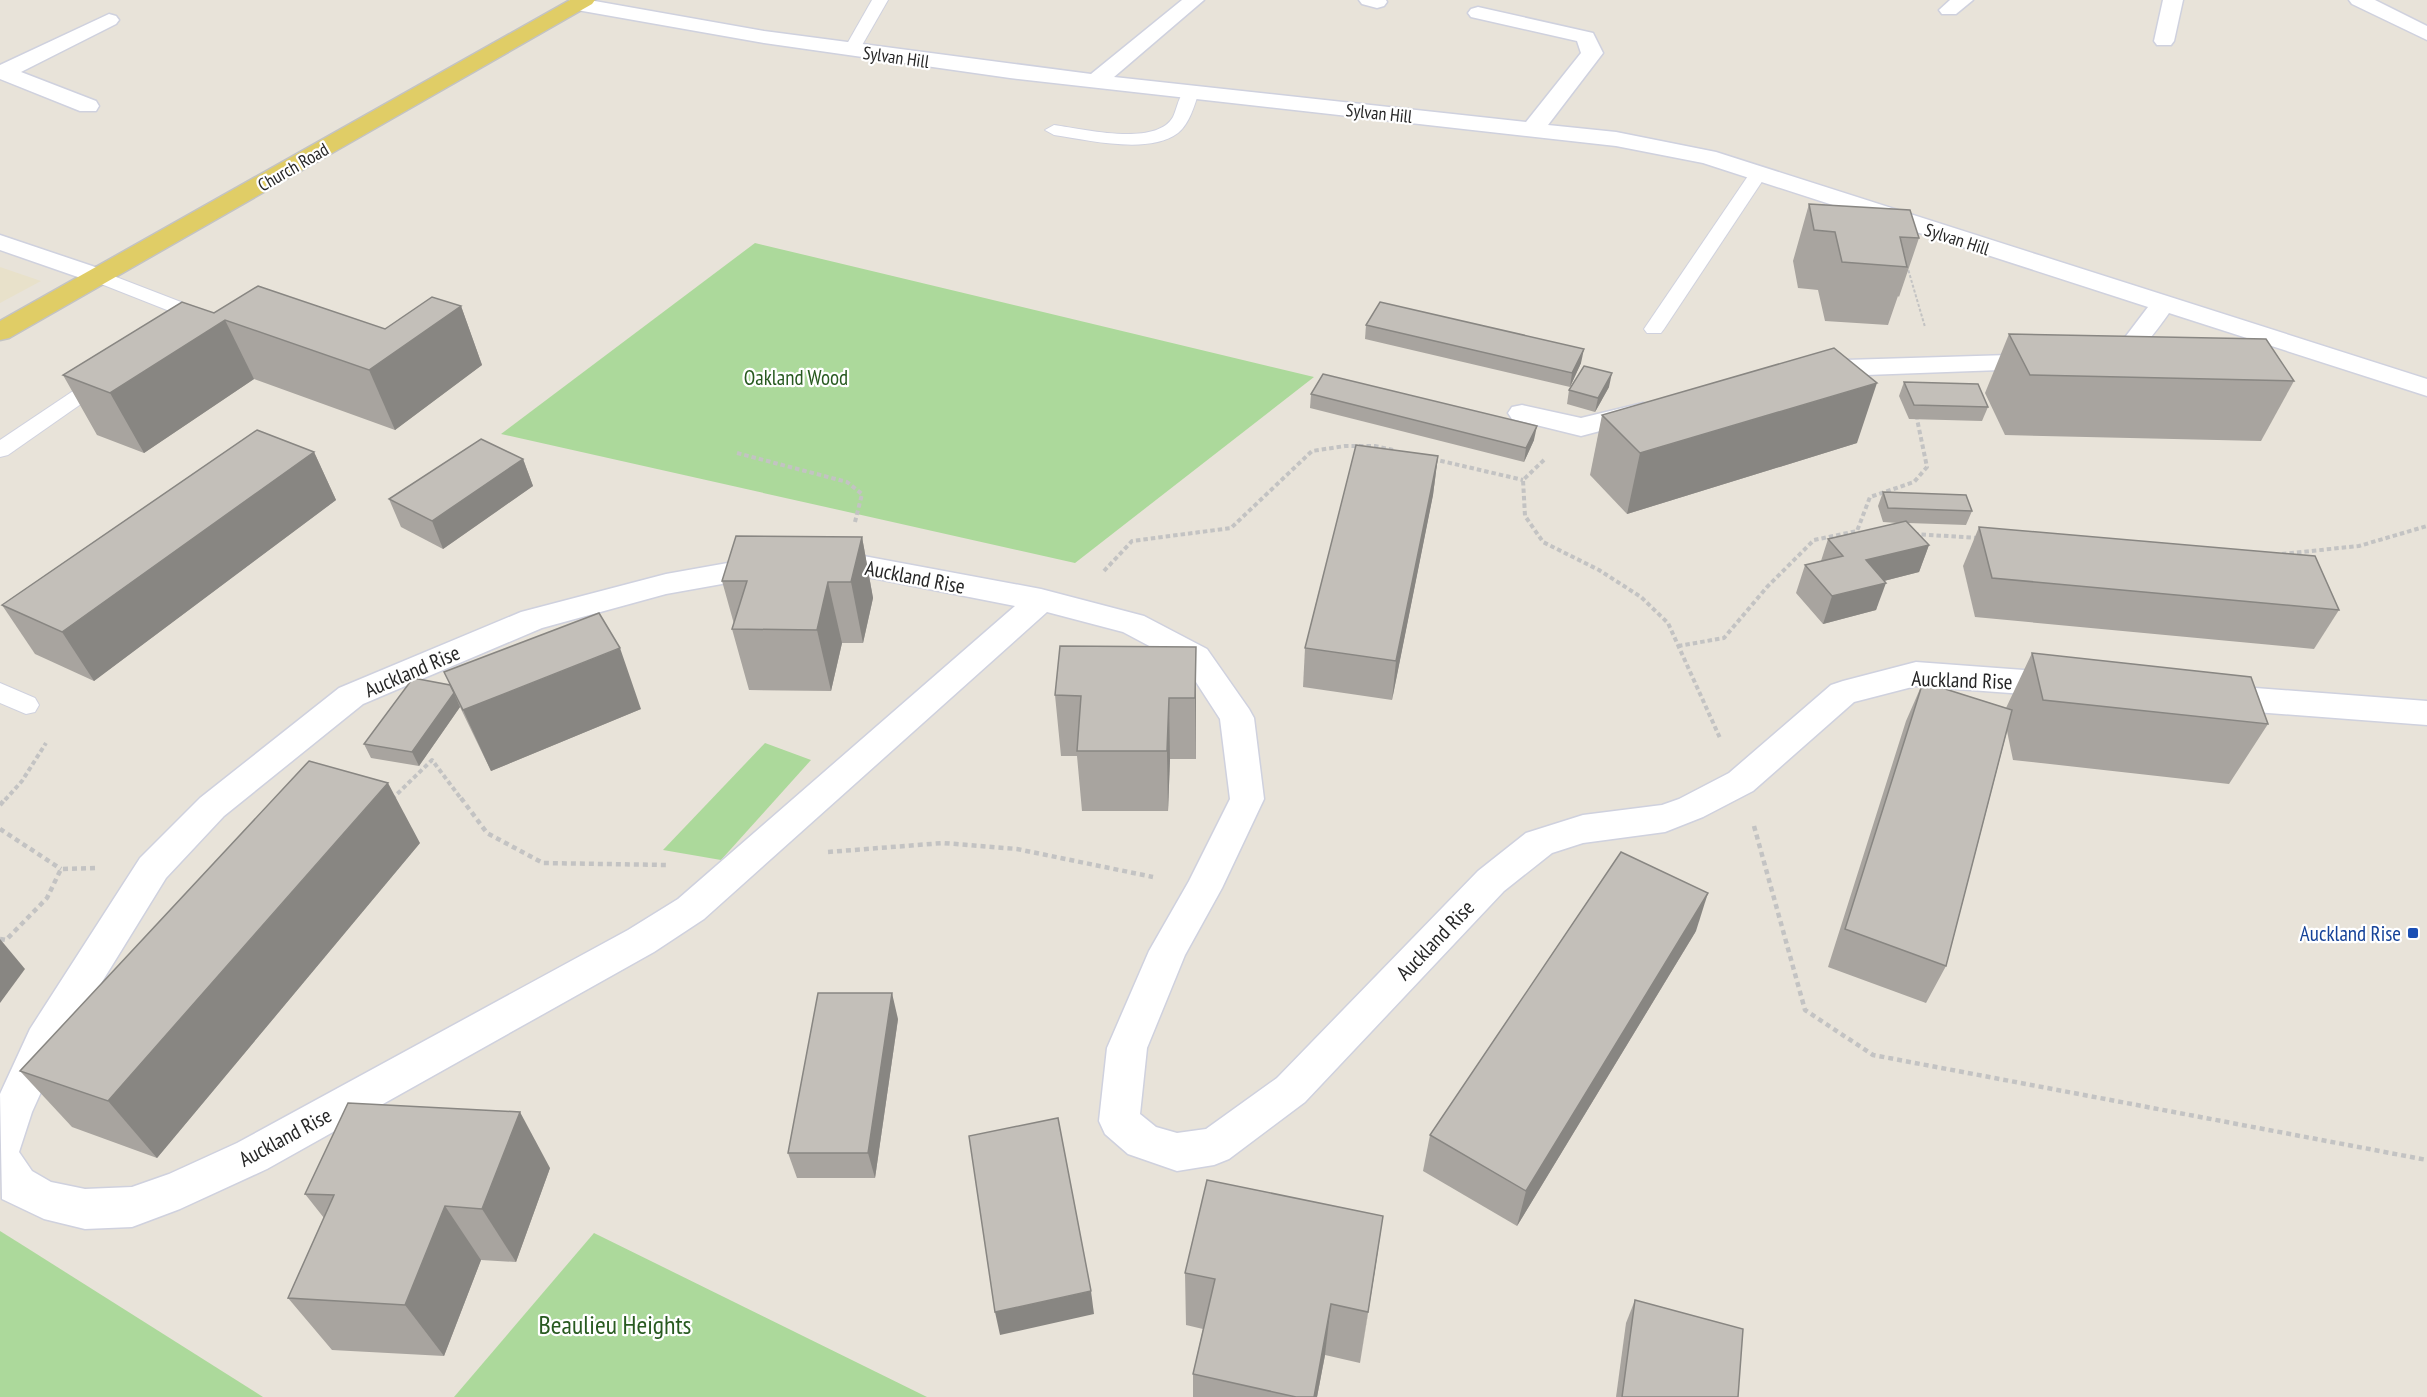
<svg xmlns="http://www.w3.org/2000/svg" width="2427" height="1397" font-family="'PT Sans Narrow',sans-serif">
<rect width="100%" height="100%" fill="#e8e3d9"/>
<polygon fill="#e8e1ca" points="0,267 41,281 0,303"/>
<g fill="#acd99b">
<polygon points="755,243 1314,377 1075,563 501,434"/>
<polygon points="765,743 811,760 721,860 663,850"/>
<polygon points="0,1231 24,1246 263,1397 0,1397"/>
<polygon points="594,1233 927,1397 454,1397"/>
</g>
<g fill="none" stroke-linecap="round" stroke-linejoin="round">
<g stroke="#cfd1de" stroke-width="2">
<g id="lane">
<polygon points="872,0 888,0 857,54 845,54 843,51"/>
<path d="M 1191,87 L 1199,92 C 1194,106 1190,123 1178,133 C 1149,155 1088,140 1054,135 L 1045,130 L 1054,125 C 1083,129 1156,147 1173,117 C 1178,107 1179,90 1191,87 Z"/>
<polygon points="1758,169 1767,174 1664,329 1661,333 1647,333 1644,329 1752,170"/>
<polygon points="98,270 181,302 193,317 178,337 164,337 161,333 173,317 167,310 91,280 88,276 91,272"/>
<polygon points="104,373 111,375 114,379 111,383 8,455 0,457 0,440 97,375"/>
<polygon points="0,683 35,698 39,705 35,712 26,714 0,703"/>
</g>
</g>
<g stroke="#cfd1de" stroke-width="3">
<g id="street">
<path d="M 570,0 L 589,0 L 764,31 L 1091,74 L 1182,0 L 1204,0 L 1114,77 L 1526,122 L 1581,53 L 1577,41 L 1471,17 L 1468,13 L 1471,9 L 1478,7 L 1593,33 L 1603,53 L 1548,125 L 1616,132 L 1716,152 L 2427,379 L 2427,396 L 2169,313 C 2152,337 2127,373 2094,365 L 2090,359 L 2094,353 L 2126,336 L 2148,307 L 1703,163 L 1616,146 L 1010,78 L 764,43 L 577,10 L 570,8 L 567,4 Z"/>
<polygon points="1359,0 1386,0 1387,2 1384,6 1377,8 1362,4"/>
<polygon points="1950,0 1973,0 1956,14 1942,14 1939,10"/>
<polygon points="2163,0 2183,0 2174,41 2171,45 2157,45 2154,41"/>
<polygon points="2349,0 2375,0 2427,26 2427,40 2352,4"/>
<polygon points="109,14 116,16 119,20 116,24 21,72 96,101 99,106 96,111 80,111 0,79 0,65"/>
<polygon points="0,235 107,271 111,276 107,281 98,284 0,250"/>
<polygon points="2043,354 2052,356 2056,362 2052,368 1812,377 1802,375 1799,369 1802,363 1812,361"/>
<polygon points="1643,403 1653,405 1657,411 1653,417 1581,436 1512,419 1508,413 1512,407 1522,405 1581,418"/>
<polygon points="842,552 1041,589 1144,616 1207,649 1249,709 1254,718 1264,799 1222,888 1185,955 1147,1048 1140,1114 1156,1127 1177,1133 1206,1129 1277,1078 1478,871 1526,833 1583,815 1662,805 1679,799 1729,773 1831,685 1843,681 1916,662 2063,673 2075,677 2079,685 2075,693 2063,697 1916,686 1854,702 1753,791 1703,817 1665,832 1583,843 1552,853 1504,891 1305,1102 1229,1159 1214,1165 1177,1171 1128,1154 1105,1134 1099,1121 1107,1048 1149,951 1189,881 1230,799 1220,719 1185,665 1123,632 1047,612 704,919 654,952 267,1169 180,1209 132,1227 85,1229 44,1219 2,1199 0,1094 30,1029 140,858 200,798 339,688 521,612 666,574 767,556 778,559 782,566 778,573 767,576 666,594 542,628 363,704 224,816 166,878 60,1050 32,1112 19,1152 32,1171 51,1182 85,1189 132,1187 169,1174 237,1143 628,930 678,899 1015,606 842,572 824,573 813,570 809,563 813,556"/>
<polygon points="2216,685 2427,701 2427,725 2216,709 2204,705 2200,697 2204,689"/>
</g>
</g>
<g stroke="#c3c3c3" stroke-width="3">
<polygon id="primary" points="570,0 595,0 592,4 9,338 0,340 0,321"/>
</g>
<polyline stroke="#c3c3c3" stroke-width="2" stroke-dasharray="3 2" stroke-linecap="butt" points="1905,267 1908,269 1925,327"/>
<g stroke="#c3c3c3" stroke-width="4" stroke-dasharray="4.5 3" stroke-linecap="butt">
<polyline points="737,453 847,482 862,494 855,522"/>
<polyline points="1433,459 1523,480"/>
<polyline points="1544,460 1523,480 1525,516 1543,542 1599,570 1641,597 1668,623 1720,738"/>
<polyline points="1914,534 1979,538"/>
<polyline points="2282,554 2359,546 2427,526"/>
<polyline points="1104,571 1132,541 1231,528 1312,451 1345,446 1375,446 1393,450"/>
<polyline points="1678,646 1724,638 1767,587 1814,540 1857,531 1870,497 1914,482 1927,467 1917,419"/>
<polyline points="392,799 432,760 462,800"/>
<polyline points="5,800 22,781 46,743"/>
</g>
<g stroke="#c3c3c3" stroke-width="4.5" stroke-dasharray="5 4" stroke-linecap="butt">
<polyline points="461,798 487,833 543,863 667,865"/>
<polyline points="0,805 6,798"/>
<polyline points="1754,826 1805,1010 1873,1055 2427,1160"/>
<polyline points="0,829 61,869"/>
<polyline points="828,852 943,843 1017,849 1153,877"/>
<polyline points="0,939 6,940 47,898 61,869 95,868"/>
</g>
<use href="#lane" fill="#fff" fill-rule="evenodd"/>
<use href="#street" fill="#fff" fill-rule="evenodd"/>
<use href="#primary" fill="#e0cd66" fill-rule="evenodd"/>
</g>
<g fill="#a8a49f">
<polygon points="1809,204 1919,238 1899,297 1898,296 1888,325 1825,321 1818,290 1798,288 1793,261"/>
<polygon points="461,306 482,365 395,430 254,379 144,453 97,435 63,375 214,313 385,329"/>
<polygon points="1366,325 1581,363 1570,387 1365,339"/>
<polygon points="2009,334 2294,381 2261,441 2005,435 1985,393"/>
<polygon points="1904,382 1988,407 1982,421 1909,419 1899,396"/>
<polygon points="1609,387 1595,412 1567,404 1569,390"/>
<polygon points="1311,394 1534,440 1524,462 1310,408"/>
<polygon points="1602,415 1857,443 1627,514 1590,475"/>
<polygon points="314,452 336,500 94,681 35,654 2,605"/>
<polygon points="1438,456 1433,495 1392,700 1303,687 1305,648"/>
<polygon points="523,459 533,486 443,549 401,527 389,499"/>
<polygon points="1883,492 1972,511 1966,525 1908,523 1929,545 1919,572 1884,581 1876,610 1823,624 1796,593 1805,565 1821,561 1828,539 1898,523 1883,522 1878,506"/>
<polygon points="1979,527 2339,610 2314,649 1975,617 1963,566"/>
<polygon points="862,537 873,598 863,643 842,643 831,691 749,690 732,629 734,624 722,581"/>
<polygon points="1196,647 1196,759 1170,759 1168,811 1082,811 1077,756 1061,756 1055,695"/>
<polygon points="2032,653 2268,724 2229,784 2013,760 2007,731 1946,966 1926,1003 1828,967 1906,721 1923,682 2006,708"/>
<polygon points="450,685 641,709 491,771 460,707 419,766 371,758 364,744"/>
<polygon points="420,843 157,1158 72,1127 20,1071"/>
<polygon points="1696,931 1517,1226 1423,1171 1430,1135"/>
<polygon points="898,1019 875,1178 797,1178 788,1153"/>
<polygon points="550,1168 516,1262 481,1260 444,1356 332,1350 288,1298 324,1218 305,1194"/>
<polygon points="1383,1216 1360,1363 1325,1355 1317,1397 1193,1397 1193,1374 1203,1329 1186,1325 1185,1273"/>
<polygon points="1635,1300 1738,1397 1616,1397 1626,1323"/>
</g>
<g fill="#888682">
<polygon points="461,306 482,365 395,430 369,370"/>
<polygon points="225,320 254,379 144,453 110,393"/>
<polygon points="1584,349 1581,363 1570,387 1572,373"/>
<polygon points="1612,373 1609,387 1595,412 1598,398"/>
<polygon points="1877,383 1857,443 1627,514 1640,453"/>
<polygon points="1537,426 1534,440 1524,462 1526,448"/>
<polygon points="314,452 336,500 94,681 62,632"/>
<polygon points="1438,456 1433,495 1392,700 1396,661"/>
<polygon points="523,459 533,486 443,549 432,521"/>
<polygon points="862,537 873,598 863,643 851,582"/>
<polygon points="1929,545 1919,572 1856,588 1866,560"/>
<polygon points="828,582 842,643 831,691 817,630"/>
<polygon points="1886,583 1876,610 1823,624 1832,596"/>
<polygon points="1196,647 1196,759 1195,698"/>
<polygon points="620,648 641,709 491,771 463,710"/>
<polygon points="454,693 460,707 419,766 412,752"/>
<polygon points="1169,698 1170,759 1168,811 1167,751"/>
<polygon points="388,783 420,843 157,1158 108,1101"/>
<polygon points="1708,893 1696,931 1517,1226 1526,1191"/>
<polygon points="0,939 25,969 0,1003"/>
<polygon points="892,993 898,1019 875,1178 868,1153"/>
<polygon points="520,1112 550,1168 516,1262 482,1209"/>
<polygon points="445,1206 481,1260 444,1356 405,1305"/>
<polygon points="1383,1216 1375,1270 1360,1363 1368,1312"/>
<polygon points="1091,1291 1094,1314 1000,1335 995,1312"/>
<polygon points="1331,1304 1325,1355 1317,1397 1314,1397"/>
</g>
<g fill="#c3bfb9" stroke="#888682" stroke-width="1.5">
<polygon points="1809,204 1910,210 1919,238 1900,237 1907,267 1842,262 1835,232 1814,230"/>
<polygon points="258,286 385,329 432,297 461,306 369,370 225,320 110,393 63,375 182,302 214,313"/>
<polygon points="1380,302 1584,349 1572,373 1366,325"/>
<polygon points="2009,334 2266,339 2294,381 2030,375"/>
<polygon points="1834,348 1877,383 1640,453 1602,415"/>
<polygon points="1584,366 1612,373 1598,398 1569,390"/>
<polygon points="1323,374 1537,426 1526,448 1311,394"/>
<polygon points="1904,382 1978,384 1988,407 1914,405"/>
<polygon points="257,430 314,452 62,632 2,605"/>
<polygon points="481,439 523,459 432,521 389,499"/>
<polygon points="1356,445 1438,456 1396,661 1305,648"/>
<polygon points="1883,492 1966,495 1972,511 1888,508"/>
<polygon points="1906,521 1929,545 1866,560 1886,583 1832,596 1805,565 1843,556 1828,539"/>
<polygon points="1979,527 2315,556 2339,610 1992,578"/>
<polygon points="736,536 862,537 851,582 828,582 817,630 732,629 747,581 722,581"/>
<polygon points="599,613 620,648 463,710 444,672"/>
<polygon points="1060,646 1196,647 1195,698 1169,698 1167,751 1077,751 1081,696 1055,695"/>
<polygon points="2032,653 2251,677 2268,724 2043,700"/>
<polygon points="413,678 450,685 454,693 412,752 364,744"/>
<polygon points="1923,682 2012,710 1946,966 1845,929"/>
<polygon points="309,761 388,783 108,1101 20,1071"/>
<polygon points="1621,852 1708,893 1526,1191 1430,1135"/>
<polygon points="818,993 892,993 868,1153 788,1153"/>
<polygon points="348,1103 520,1112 482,1209 445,1206 405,1305 288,1298 334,1195 305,1194"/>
<polygon points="1058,1118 1091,1291 995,1312 969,1136"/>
<polygon points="1207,1180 1383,1216 1368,1312 1331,1304 1314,1397 1296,1397 1193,1374 1215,1279 1185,1273"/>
<polygon points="1635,1300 1743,1329 1738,1397 1622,1397"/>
</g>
<rect fill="#1a4fb4" stroke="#fff" stroke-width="2" x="2407" y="927" width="12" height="12" rx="3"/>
<g text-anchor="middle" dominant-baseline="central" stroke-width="4.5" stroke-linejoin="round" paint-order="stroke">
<g font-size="18" fill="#272727" stroke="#fff">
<text transform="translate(896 57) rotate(8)">Sylvan Hill</text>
<text transform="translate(1379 113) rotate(6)">Sylvan Hill</text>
<text transform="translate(293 167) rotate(-30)">Church Road</text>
<text transform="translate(1957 239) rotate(18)">Sylvan Hill</text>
</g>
<g font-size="21" fill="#285a20" stroke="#fff">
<text x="796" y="377">Oakland Wood</text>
</g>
<g font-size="21" fill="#272727" stroke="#fff">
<text transform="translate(915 577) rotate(11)">Auckland Rise</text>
<text transform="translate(412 671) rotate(-23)">Auckland Rise</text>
<text transform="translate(1962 680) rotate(2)">Auckland Rise</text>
<text transform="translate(1435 940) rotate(-46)">Auckland Rise</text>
<text transform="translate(285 1137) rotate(-28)">Auckland Rise</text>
</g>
<g font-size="21" fill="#164399" stroke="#fff" text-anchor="end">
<text x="2401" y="933">Auckland Rise</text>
</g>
<g font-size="26" fill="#285a20" stroke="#fff">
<text x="615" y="1324">Beaulieu Heights</text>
</g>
</g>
</svg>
